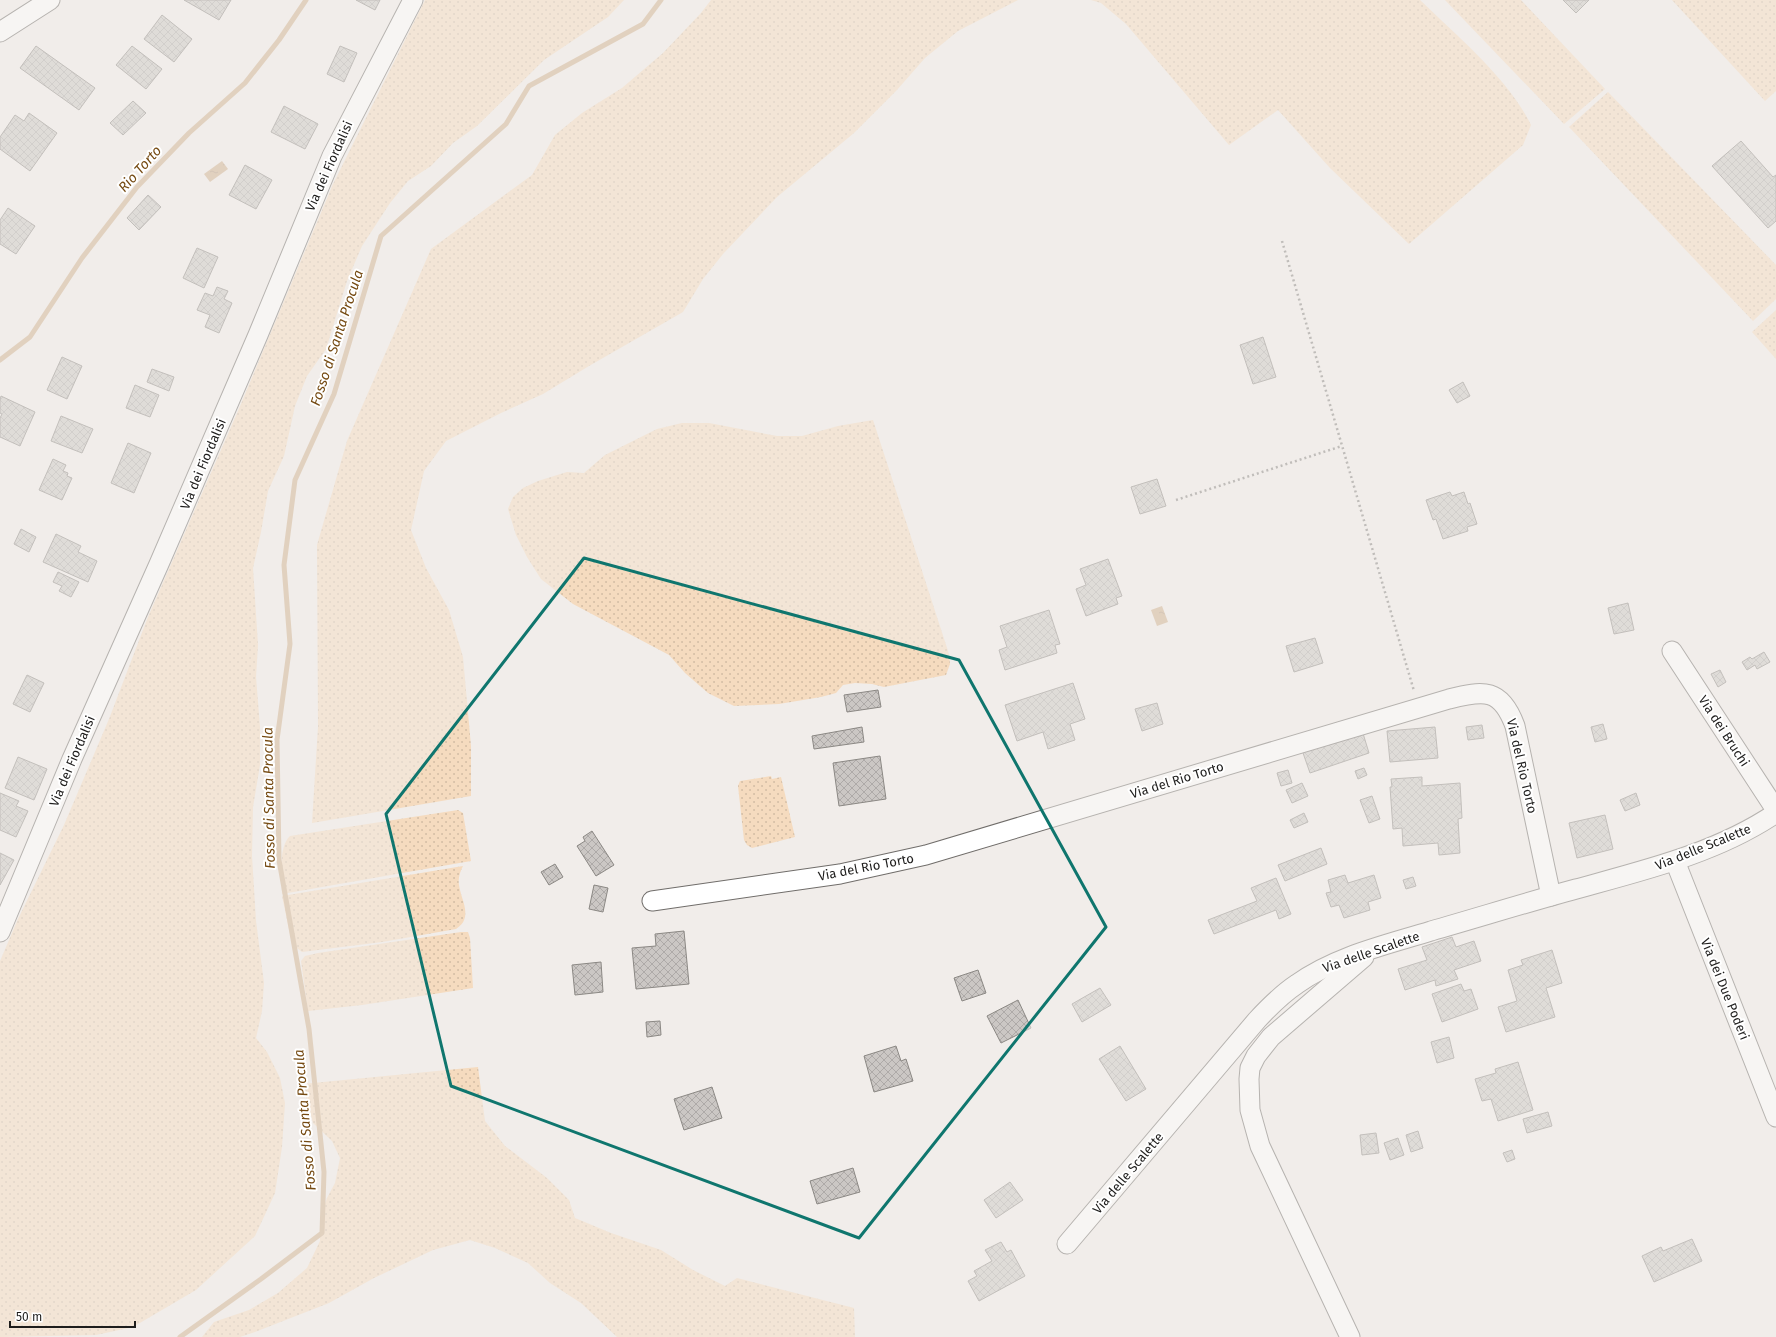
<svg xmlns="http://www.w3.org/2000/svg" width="1776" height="1337" font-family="'Fira Sans',sans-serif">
<defs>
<pattern id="grass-dots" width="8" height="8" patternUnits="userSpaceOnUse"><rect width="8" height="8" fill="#f5dbbf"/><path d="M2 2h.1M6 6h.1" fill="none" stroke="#d2bca4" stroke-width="1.8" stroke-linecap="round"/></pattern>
<pattern id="water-ripples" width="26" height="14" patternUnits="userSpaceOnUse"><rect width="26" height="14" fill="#cfaf8d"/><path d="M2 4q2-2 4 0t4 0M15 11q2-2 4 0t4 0" fill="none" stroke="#b19679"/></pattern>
<pattern id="building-cross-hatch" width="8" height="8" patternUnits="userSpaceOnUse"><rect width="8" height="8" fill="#cbc7c4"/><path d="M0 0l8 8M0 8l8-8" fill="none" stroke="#aeaaa8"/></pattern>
</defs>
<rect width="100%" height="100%" fill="#f1edea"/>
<g fill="url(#grass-dots)">
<polygon points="425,0 624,0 608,17 544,60 477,126 453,143 431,166 408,181 390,203 362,246 347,281 326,349 307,376 295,406 284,456 268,491 261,532 253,568 258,645 256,677 260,727 260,765 253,807 252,856 256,921 264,983 262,1011 256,1038 267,1052 280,1078 285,1103 282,1147 275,1193 255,1236 196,1290 133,1327 96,1335 0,1337 0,961 18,919 64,825 109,719 148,617 238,411 333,184"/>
<polygon points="711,0 1018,0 958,31 925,58 896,91 854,133 777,197 723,254 703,279 683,312 589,366 543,394 501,413 446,441 424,471 411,530 426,568 449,610 463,657 471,746 471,796 312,823 318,727 317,545 347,441 431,249 532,175 555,135 582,113 622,88 663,53 701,13"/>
<path d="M 1091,0 L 1420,0 C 1457,36 1508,78 1531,125 L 1523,145 L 1409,244 L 1330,168 L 1278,110 L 1229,145 L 1126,24 L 1101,3 Z"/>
<polygon points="1445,0 1521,0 1605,89 1564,124"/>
<polygon points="1672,0 1776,0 1776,91 1765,101"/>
<polygon points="1608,92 1776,265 1776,299 1753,321 1569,127"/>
<polygon points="1776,310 1776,359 1752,332"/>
<polygon points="873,420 949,654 950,664 946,675 884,687 872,684 855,683 843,685 836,693 821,697 779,704 734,706 708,693 685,673 669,655 573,604 541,579 527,557 516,535 508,509 513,497 523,488 538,481 567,472 584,473 605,455 657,429 682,423 709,423 777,436 802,436 838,426"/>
<polygon points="771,776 772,779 781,777 795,837 752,848 747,845 744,840 738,786 740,781"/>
<path d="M 458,810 L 463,813 L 471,861 L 282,894 C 282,878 278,847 290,836 Z"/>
<path d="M 463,866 C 460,872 458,878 459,885 C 461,900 474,918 456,929 L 382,942 L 302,952 L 292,944 L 282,896 Z"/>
<polygon points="461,932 468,932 470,938 473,988 362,1005 308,1011 301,961 305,956 318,953"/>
<polygon points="478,1067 485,1121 505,1146 547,1178 569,1200 575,1218 611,1233 661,1250 693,1270 725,1286 737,1278 854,1308 855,1337 617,1337 581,1303 550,1283 528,1263 495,1248 470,1240 433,1250 374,1278 329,1303 255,1332 240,1337 202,1337 214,1322 249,1310 278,1293 307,1268 320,1241 320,1218 327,1198 335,1183 340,1158 332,1141 313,1123 303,1084"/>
</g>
<g fill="url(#water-ripples)">
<polygon points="222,161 228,169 210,182 204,174"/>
<polygon points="1162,606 1168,622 1157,626 1151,610"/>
</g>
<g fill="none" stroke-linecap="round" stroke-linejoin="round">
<g stroke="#cfaf8d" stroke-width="5">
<polyline points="0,360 30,337 82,258 137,187 189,133 245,83 279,40 306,0"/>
<polyline points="180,1337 261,1279 322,1233 324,1172 309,1029 279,860 277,740 290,644 284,565 295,480 334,394 381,236 506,124 529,86 643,24 661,0"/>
</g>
</g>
<g fill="url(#building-cross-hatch)" stroke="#8b8884">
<polygon points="184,0 231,0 219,20"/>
<polygon points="356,0 380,0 375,10"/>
<polygon points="1563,0 1589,0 1576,13"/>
<polygon points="162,15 192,39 174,62 144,39"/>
<polygon points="36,46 95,88 79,110 20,68"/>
<polygon points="132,46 162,69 146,89 116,65"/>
<polygon points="340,46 357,53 344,82 327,74"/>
<polygon points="133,101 146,113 123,135 110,123"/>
<polygon points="284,106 318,124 305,149 271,132"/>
<polygon points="29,113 57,133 30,171 0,149 0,137 15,115 24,121"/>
<polygon points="1741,141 1773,177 1776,175 1776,221 1768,228 1712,166"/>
<polygon points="245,165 272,180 256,209 229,195"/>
<polygon points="148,195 161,207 139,230 127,218"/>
<polygon points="8,208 35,226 16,254 0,244 0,220"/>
<polygon points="197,248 218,257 204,288 183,278"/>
<polygon points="217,287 228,291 224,299 232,303 219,333 205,327 210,315 197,310 205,293 213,296"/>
<polygon points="1263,337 1276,377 1253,384 1240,345"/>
<polygon points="62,357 82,366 67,399 47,390"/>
<polygon points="152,369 174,377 169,391 147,382"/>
<polygon points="1463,382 1470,396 1457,403 1449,390"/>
<polygon points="135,385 159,395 150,417 126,408"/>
<polygon points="1,396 35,412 20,446 0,437 0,418 2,414 0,413 0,400"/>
<polygon points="61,416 93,429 82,453 51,441"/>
<polygon points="128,443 151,453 134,493 111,483"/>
<polygon points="53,459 66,465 63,471 68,473 67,476 72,478 62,500 39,490"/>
<polygon points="1157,479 1166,506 1140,514 1131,487"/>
<polygon points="1450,492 1452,496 1464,492 1468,504 1470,503 1477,524 1467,527 1468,531 1443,539 1436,519 1433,520 1426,500"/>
<polygon points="21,529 36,537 29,552 14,544"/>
<polygon points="56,534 81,546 78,552 97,561 88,582 43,562"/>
<polygon points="1108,559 1122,596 1116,598 1118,604 1086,616 1076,589 1086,585 1080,569"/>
<polygon points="58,572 79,582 71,597 59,591 62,586 53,582"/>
<polygon points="1628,603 1634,630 1614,634 1608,608"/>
<polygon points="1049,610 1060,644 1055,645 1057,653 1005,670 999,650 1007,647 1000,626"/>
<polygon points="1315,638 1323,663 1294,672 1286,646"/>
<polygon points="1764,652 1770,662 1757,669 1755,665 1747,670 1742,662 1750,657 1752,659"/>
<polygon points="1720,670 1726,682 1718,687 1711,674"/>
<polygon points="27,675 44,683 30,712 13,704"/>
<polygon points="1073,683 1085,719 1070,724 1075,740 1048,749 1043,732 1017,741 1005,705"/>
<polygon points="878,690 881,707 847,712 844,695"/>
<polygon points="1157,703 1163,724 1142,731 1135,709"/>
<polygon points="1603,724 1607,739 1595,742 1591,727"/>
<polygon points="1482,725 1484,738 1468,740 1466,727"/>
<polygon points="862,727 864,742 814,749 812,736"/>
<polygon points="1435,727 1438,758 1390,762 1387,731"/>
<polygon points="1362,730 1369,753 1310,773 1302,750"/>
<polygon points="880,756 886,799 839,806 833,763"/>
<polygon points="18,757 47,769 34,800 5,788"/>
<polygon points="1364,768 1367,775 1358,779 1355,771"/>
<polygon points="1288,770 1292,783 1281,786 1277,773"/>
<polygon points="1422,777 1422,786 1460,783 1462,818 1458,819 1460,853 1439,855 1438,843 1403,846 1402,828 1393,829 1390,787 1392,787 1391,779"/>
<polygon points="1302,783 1308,796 1292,803 1286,790"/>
<polygon points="0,793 19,801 16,806 28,811 16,837 0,830"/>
<polygon points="1636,793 1640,805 1625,811 1620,800"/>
<polygon points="1372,796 1380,819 1369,823 1360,800"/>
<polygon points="1304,813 1308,822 1294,828 1290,820"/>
<polygon points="1605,815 1613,849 1577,858 1569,823"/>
<polygon points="592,831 614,865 596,876 577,846 585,841 583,837"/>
<polygon points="1321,848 1327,864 1285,881 1278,865"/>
<polygon points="0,853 14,860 0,885"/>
<polygon points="555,864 563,877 549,885 541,872"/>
<polygon points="1345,875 1348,883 1374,875 1381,898 1368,902 1370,910 1344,918 1339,905 1331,907 1326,893 1331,892 1328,880"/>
<polygon points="1413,877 1416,886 1406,889 1403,880"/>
<polygon points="1276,878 1291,914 1279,919 1276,910 1214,934 1208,920 1257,901 1251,888"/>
<polygon points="594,885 608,888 603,912 589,909"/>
<polygon points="684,931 689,984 636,989 632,948 656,946 655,934"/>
<polygon points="1452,937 1456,947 1474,941 1481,961 1454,970 1458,979 1436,986 1435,980 1405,990 1398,969 1427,960 1422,947"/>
<polygon points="1552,950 1562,983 1546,988 1555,1017 1506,1032 1498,1007 1517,1001 1508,970 1523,965 1521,960"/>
<polygon points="601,962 603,992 575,995 572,965"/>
<polygon points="978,970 986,993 962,1001 954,978"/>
<polygon points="1461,984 1464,991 1471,989 1478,1009 1442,1022 1432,994"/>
<polygon points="1100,988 1111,1005 1082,1022 1072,1004"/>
<polygon points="1018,1000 1031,1028 1001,1043 987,1016"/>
<polygon points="660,1021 661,1035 647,1037 646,1022"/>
<polygon points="1449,1037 1454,1058 1437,1063 1431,1042"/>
<polygon points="896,1046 901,1061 906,1059 913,1081 874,1092 864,1056"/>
<polygon points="1120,1046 1146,1089 1126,1101 1099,1059"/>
<polygon points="1518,1062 1533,1110 1498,1121 1491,1099 1482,1101 1475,1079 1496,1073 1495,1069"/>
<polygon points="712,1087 722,1118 684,1130 674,1099"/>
<polygon points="1548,1112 1552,1126 1527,1133 1523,1119"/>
<polygon points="1418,1131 1423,1148 1411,1152 1406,1135"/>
<polygon points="1376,1133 1379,1153 1362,1155 1360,1135"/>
<polygon points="1398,1138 1404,1155 1390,1160 1384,1143"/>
<polygon points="1512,1150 1515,1159 1507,1162 1503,1153"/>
<polygon points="853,1168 860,1192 817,1204 810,1181"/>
<polygon points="1010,1182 1023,1200 996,1218 984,1200"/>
<polygon points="1692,1239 1702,1261 1654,1282 1642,1256 1661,1247 1663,1251"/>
<polygon points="1001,1242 1007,1252 1011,1250 1025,1276 979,1301 968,1281 977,1276 974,1271 992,1261 985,1250"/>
</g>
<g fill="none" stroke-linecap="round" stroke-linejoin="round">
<g stroke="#706d6a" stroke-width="21">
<g id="street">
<polyline points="0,32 50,0"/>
<polyline points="1672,651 1776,810"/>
<polyline points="1675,861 1776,1117"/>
<path d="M 652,901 L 840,874 L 926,855 L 1449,699 C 1484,690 1501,688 1515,726 L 1551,896"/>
<polyline points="0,932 72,759 159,564 258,335 332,156 413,0"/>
<path d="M 1067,1244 L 1257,1020 C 1269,1007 1282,994 1297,984 C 1336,956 1386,945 1431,931 C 1480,917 1528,902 1576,889 C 1645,870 1717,853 1776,813"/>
<polyline points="1350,1337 1260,1146 1250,1110 1249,1079 1250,1068 1256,1056 1271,1037 1364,957"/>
</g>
</g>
<g stroke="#868381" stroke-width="2.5" stroke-dasharray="2 3" stroke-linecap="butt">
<polyline points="1282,241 1414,691"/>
<polyline points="1176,500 1342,446"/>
</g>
<use href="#street" stroke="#fff" stroke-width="19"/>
</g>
<path d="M0 0H1776V1337H0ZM 584,558 L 959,660 L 1106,927 L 859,1238 L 451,1086 L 386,814 Z" fill="#f1edea" fill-opacity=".55" fill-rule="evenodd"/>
<path fill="none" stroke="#0f766e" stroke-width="3" stroke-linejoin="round" d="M 584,558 L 959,660 L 1106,927 L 859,1238 L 451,1086 L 386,814 Z"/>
<g text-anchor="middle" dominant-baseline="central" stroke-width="4" stroke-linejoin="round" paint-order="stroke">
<g font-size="13" fill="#1e1d1c" stroke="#fff">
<text transform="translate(329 166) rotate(-66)">Via dei Fiordalisi</text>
<text transform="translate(203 464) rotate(-67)">Via dei Fiordalisi</text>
<text transform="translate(1724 731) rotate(57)">Via dei Bruchi</text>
<text transform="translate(72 761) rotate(-67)">Via dei Fiordalisi</text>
<text transform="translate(1522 766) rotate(77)">Via del Rio Torto</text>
<text transform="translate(1177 780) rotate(-17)">Via del Rio Torto</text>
<text transform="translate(1703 847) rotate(-22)">Via delle Scalette</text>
<text transform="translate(866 867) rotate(-11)">Via del Rio Torto</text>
<text transform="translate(1371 952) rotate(-19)">Via delle Scalette</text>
<text transform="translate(1725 989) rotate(68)">Via dei Due Poderi</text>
<text transform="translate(1128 1173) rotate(-50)">Via delle Scalette</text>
</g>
<g font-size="14" font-style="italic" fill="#754a12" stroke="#fff">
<text transform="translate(140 169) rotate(-48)">Rio Torto</text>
<text transform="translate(337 338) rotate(-72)">Fosso di Santa Procula</text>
<text transform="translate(269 798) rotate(-91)">Fosso di Santa Procula</text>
<text transform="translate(305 1120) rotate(-95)">Fosso di Santa Procula</text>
</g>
</g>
<path d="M10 1321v6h125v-6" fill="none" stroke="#1e1d1c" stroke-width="2"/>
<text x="16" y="1321" font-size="12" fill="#1e1d1c" stroke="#ffffff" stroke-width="3" paint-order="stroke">50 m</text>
</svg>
